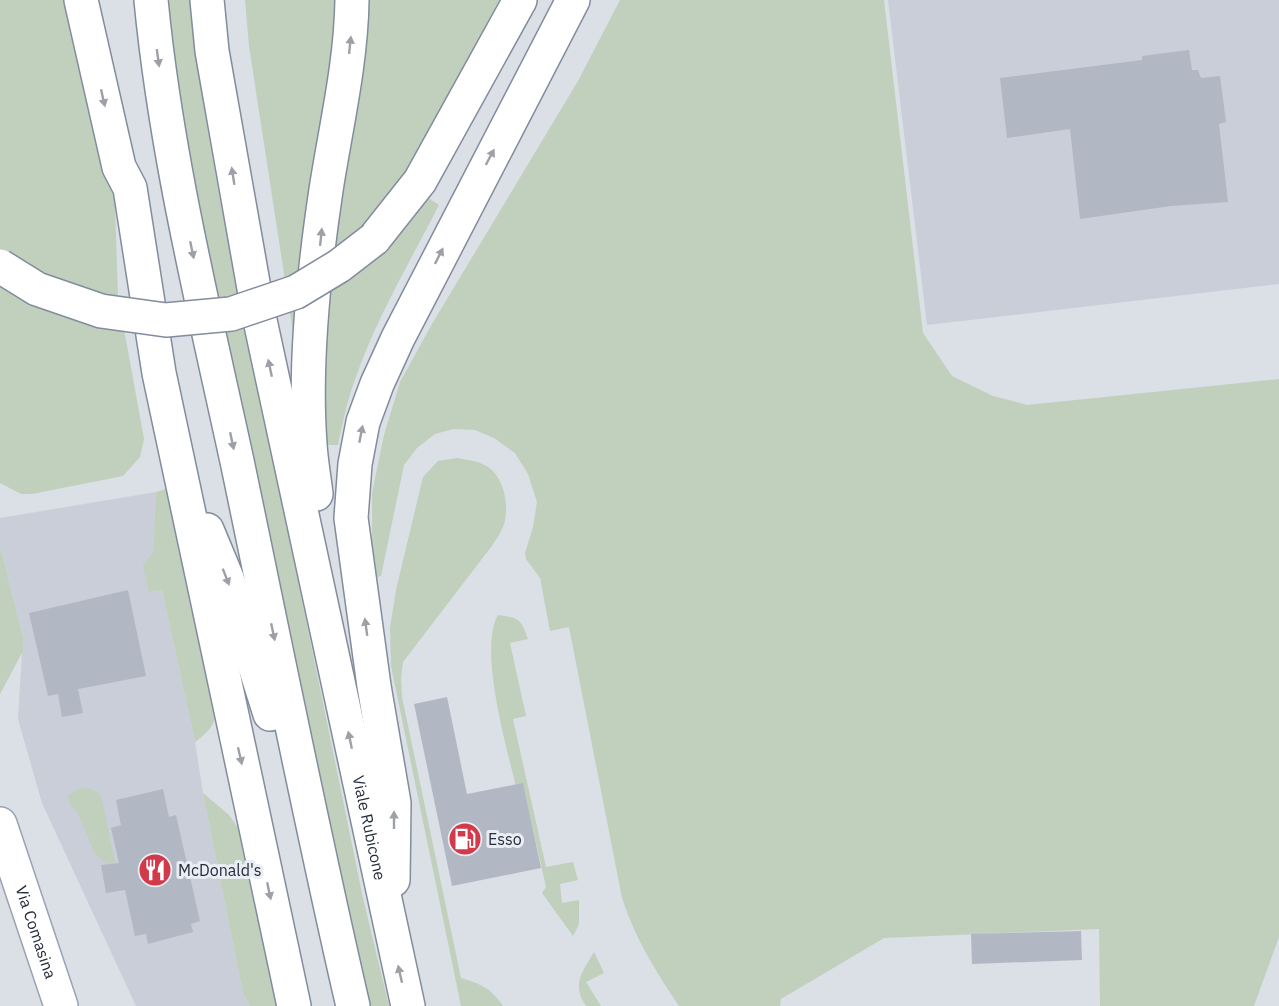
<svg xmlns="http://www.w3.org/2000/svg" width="1279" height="1006" font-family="'IBM Plex Sans',sans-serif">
<rect width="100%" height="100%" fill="#dbdfe6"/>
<g fill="#c9ced8">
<polygon points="888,0 1279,0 1279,284 927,325"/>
<polygon points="156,492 153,553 149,592 162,590 195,742 203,793 243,993 250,1006 136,1006 42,803 18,719 23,637 0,546 0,518"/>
</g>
<g fill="#c0d0bc">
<polygon points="0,0 69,0 93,97 115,205 118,296 144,439 140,457 123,476 32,494 21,494 0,483"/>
<polygon points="168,0 191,0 203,103 220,200 363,898 389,1006 363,1006 180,118"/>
<polygon points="245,0 335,0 339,28 300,331 293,332 249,46"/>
<path d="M 363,0 L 499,0 L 402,181 L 439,205 C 411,260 378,315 357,374 C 348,397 343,421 338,445 L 324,445 L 322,383 L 327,313 Z"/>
<path d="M 620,0 L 884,0 L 923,333 L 952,376 L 993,396 L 1027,405 L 1279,379 L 1279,937 L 1254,1006 L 1100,1006 L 1099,929 L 884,938 L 781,999 L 780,1006 L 679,1006 C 655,970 636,940 622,898 L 569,627 L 550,631 L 540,578 L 526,559 L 525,553 L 533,527 L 537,502 L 528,474 L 515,453 L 494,438 L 475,430 L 453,429 L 435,434 L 417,448 L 404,465 L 381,576 L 374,578 L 372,561 L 372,493 L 384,435 L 400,382 L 432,324 L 578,81 Z"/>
<path d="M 457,458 C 468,460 479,461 488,467 C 505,478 510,509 503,527 C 500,534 495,541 491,547 L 403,662 L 401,678 L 402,697 L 461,978 C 481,984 491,988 503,1006 L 461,1006 L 391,666 L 390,628 L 396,590 L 423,477 L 438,461 Z"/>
<path d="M 172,487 L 217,708 C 215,725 209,732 195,742 L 162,590 L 149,592 L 143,566 L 153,552 L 156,492 Z"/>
<polygon points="0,546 23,637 23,651 0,694"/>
<path d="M 498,615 C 519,618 521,619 528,639 L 510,643 L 526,716 L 513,719 L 546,867 L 573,862 L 578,880 L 560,884 L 562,903 L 579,900 L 579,924 L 573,936 L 542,893 L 546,887 L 523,785 L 516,787 C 507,748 478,649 498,615 Z"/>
<polygon points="88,788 101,794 115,863 107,864 95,854 78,813 72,807 68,797 77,789"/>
<polygon points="203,793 229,815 246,839 280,1006 250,1006 243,993"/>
<path d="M 594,952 L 604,973 L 586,982 L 601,1006 L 586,1006 C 571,984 583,971 594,952 Z"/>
</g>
<g fill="#b2b8c3">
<polygon points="1189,50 1192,70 1198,70 1201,78 1220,76 1226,122 1219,124 1228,202 1171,206 1080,219 1070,129 1007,138 1000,78 1142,60 1142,56"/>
<polygon points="128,590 146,676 78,689 83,713 62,717 58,694 48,696 29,613"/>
<polygon points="447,697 467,794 523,783 541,868 452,886 414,704"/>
<polygon points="163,789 169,817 176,815 200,921 191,924 193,932 148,944 146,934 135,936 125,890 106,893 101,865 119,863 111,828 121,825 116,800"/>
<polygon points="1081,931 1082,960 972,964 971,934"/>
</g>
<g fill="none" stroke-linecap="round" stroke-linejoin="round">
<g stroke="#9aa3b2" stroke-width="36">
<g id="major">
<path id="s1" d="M 0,824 L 61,1006"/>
</g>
</g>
<g stroke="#828c9d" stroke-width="36">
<g id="highway">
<polyline points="81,0 119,167 130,188 159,373 294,1006"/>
<path d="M 151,0 C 166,156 204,309 237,461 C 275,643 311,825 353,1006"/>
<path id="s2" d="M 207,0 L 212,51 L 258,311 L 408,1006"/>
<polyline points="374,239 420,181 520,0"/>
<path d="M 316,494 C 314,477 311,461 310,444 C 304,364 314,270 326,190 C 336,126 351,64 352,0"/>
<polyline points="207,530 227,578 270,714"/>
<polyline points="393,880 394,803 374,686 351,518 355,464 363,422 377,384 398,338 573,0"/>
</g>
</g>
<use href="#major" stroke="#fff" stroke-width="33"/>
<use href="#highway" stroke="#fff" stroke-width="33"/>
<g stroke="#828c9d" stroke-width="36" stroke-linecap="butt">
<polyline id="highway-bridge" points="0,266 37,289 101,311 166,320 231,314 296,292 339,266 374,239"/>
</g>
<use href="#highway-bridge" stroke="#fff" stroke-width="33"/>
</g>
<defs><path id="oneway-solid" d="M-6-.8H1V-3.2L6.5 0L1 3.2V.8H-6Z" transform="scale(1.5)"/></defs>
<g fill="#9da0a7">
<use href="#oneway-solid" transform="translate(350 45) rotate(-84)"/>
<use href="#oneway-solid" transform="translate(158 58) rotate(82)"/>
<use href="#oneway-solid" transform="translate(103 98) rotate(77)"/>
<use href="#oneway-solid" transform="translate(490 157) rotate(-62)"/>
<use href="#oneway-solid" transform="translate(233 176) rotate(-99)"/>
<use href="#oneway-solid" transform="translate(321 237) rotate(-84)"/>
<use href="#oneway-solid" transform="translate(192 250) rotate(78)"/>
<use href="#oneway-solid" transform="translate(439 256) rotate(-63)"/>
<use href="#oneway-solid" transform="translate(270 368) rotate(-102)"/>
<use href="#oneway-solid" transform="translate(361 434) rotate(-79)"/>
<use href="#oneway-solid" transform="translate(232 441) rotate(78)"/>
<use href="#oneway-solid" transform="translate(226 577) rotate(69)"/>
<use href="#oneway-solid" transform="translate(366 627) rotate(-98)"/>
<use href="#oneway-solid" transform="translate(273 632) rotate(78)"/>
<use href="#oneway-solid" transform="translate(350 740) rotate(-102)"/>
<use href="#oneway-solid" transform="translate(240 756) rotate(77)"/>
<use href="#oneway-solid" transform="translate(394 820) rotate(-90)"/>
<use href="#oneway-solid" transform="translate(269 891) rotate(78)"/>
<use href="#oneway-solid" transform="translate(400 974) rotate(-103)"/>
</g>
<defs>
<g id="fuel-disc" transform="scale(1.725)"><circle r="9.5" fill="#d13a4b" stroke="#eaeef4"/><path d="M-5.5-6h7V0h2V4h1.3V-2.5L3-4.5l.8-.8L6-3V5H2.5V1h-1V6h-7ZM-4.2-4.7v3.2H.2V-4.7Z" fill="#fff"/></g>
<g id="restaurant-disc" transform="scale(1.725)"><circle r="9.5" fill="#d13a4b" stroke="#eaeef4"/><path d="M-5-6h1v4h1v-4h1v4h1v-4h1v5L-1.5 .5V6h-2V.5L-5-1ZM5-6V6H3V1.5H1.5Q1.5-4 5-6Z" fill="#fff"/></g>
</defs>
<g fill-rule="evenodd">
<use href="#fuel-disc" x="465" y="839"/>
<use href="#restaurant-disc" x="155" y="870"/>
</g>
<g text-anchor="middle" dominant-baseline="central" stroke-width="6" stroke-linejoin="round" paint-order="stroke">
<g font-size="16" fill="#252c3c" stroke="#eaeef4">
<text stroke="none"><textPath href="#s2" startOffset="844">Viale Rubicone</textPath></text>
<text stroke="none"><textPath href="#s1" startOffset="114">Via Comasina</textPath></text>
</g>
<g font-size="16" fill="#252c3c" stroke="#eaeef4" text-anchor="start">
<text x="488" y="839">Esso</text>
<text x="178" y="870">McDonald's</text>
</g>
</g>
</svg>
